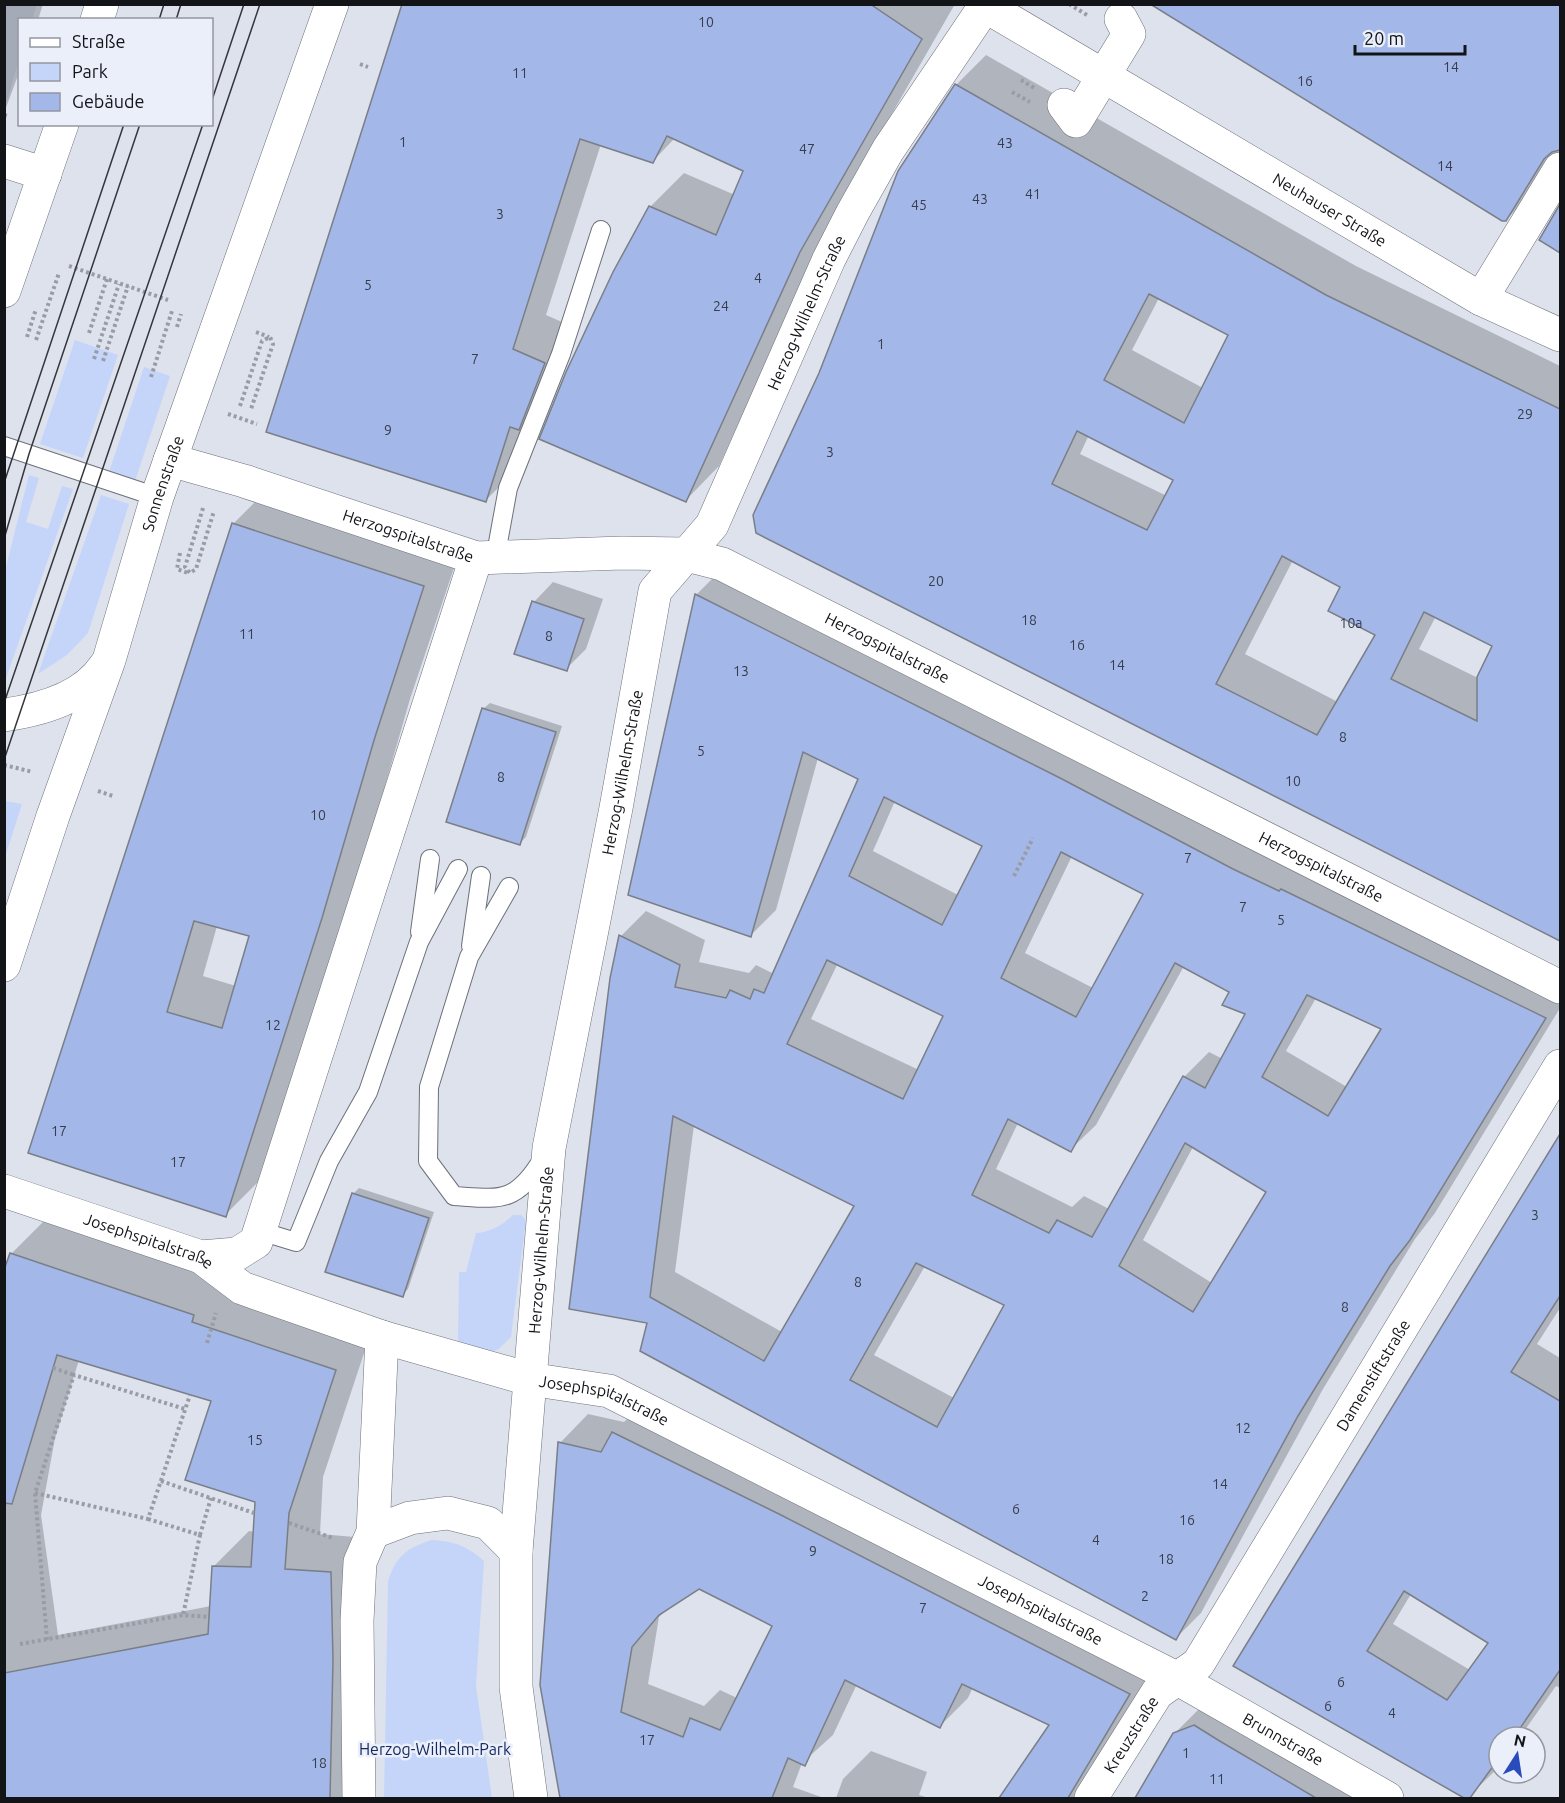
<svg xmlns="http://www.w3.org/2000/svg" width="1565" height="1803" font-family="Ubuntu,sans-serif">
<rect width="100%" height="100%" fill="#dde2ed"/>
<polygon fill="#cdd5e6" points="5,4 37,5 32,19 20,20 19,60 5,107"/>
<g fill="#c5d5f9">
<polygon points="75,340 118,355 83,458 40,444"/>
<polygon points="144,367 170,376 135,481 109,472"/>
<polygon points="29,475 39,478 26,522 48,529 62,486 73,489 5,681 5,571"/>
<polygon points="101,495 129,504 88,633 67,655 38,674"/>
<polygon points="5,801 22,804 5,857 4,801"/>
<path d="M 513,1215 L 521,1215 L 526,1220 L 511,1337 L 499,1349 L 486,1354 L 458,1342 L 459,1272 L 466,1272 L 476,1233 C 491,1232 502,1225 513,1215 Z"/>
<path d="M 431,1540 C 454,1541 467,1546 484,1561 L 476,1686 L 492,1798 L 384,1798 L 388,1581 C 397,1555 406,1549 431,1540 Z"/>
</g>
<g fill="#0003" fill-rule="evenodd">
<polygon points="4,4 43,4 38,20 20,20 20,70 4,113"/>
<polygon points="402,4 955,4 833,216 719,466 686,500 650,207 684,173 735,195 745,170 675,138 652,162 601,144 546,315 578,329 520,466 486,500 267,431"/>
<polygon points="1153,4 1560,4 1560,153 1541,184 1506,220"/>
<path d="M 986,55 L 1356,266 L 1560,366 L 1560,939 L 758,532 L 956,85 ZM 1159,298 L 1230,334 L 1203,388 L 1132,350 ZM 1089,435 L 1175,480 L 1167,496 L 1080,454 ZM 1293,560 L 1342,586 L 1378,635 L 1338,702 L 1245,654 ZM 1436,616 L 1494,646 L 1478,678 L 1419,649 Z"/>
<path d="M 269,488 L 460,550 L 410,699 L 358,880 L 261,1179 L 225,1215 L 30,1152 L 233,524 ZM 217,926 L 250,935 L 236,986 L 203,976 Z"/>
<path d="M 721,570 L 1560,988 L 1560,1008 L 1435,1213 L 1415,1239 L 1323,1389 L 1201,1613 L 1176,1638 L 648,1322 L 621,936 L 646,911 L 705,940 L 699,962 L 749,973 L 756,965 L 772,973 L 860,778 L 818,758 L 776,910 L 751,935 L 696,595 ZM 895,801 L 984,845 L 958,895 L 873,851 ZM 1072,856 L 1145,893 L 1093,988 L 1025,953 ZM 838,963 L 945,1015 L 919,1070 L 811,1019 ZM 1184,966 L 1231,991 L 1247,1013 L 1223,1059 L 1209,1052 L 1184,1077 L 1109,1209 L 1084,1196 L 1072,1207 L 996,1169 L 1018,1123 L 1070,1150 L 1096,1125 ZM 1316,998 L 1384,1028 L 1347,1087 L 1286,1051 ZM 694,1125 L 856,1205 L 782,1332 L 675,1272 ZM 1193,1147 L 1268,1191 L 1212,1283 L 1143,1240 ZM 925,1266 L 1006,1304 L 954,1398 L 874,1355 Z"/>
<polygon points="553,582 603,599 586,649 566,669 534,602"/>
<polygon points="490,703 562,726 526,837 520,843 483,709"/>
<path d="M 1560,1135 L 1560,1308 L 1537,1344 L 1560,1358 L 1560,1688 L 1556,1686 L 1520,1737 L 1499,1737 L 1499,1767 L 1467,1798 L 1235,1665 ZM 1411,1594 L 1490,1642 L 1470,1670 L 1393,1624 Z"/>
<polygon points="359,1188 434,1212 408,1289 402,1295 353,1194"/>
<path d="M 46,1219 L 228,1280 L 370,1335 L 323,1477 L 320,1534 L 366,1538 L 364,1798 L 4,1798 L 4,1274 L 11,1254 ZM 79,1360 L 212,1400 L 256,1501 L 255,1532 L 249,1531 L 214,1566 L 211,1606 L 58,1635 L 41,1515 L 55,1438 Z"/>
<path d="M 642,1405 L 1157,1665 L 1076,1798 L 1001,1798 L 1051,1724 L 973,1687 L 968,1698 L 940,1726 L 857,1684 L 833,1735 L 802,1763 L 793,1787 L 824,1798 L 562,1798 L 542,1685 L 560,1443 L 588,1414 L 624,1422 ZM 699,1587 L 774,1625 L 737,1698 L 720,1690 L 704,1706 L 648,1684 L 659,1617 L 668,1608 Z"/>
<polygon points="1200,1708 1383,1798 1135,1798 1174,1734"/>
<polygon points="871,1751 927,1772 919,1795 929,1798 836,1798 843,1779"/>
</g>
<g fill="#a3b7e8" stroke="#7a7e87" stroke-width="1.5" fill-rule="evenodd">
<polygon points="402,4 870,4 922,39 800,252 686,502 539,439 566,372 613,272 649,206 716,235 743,171 667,136 653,163 580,139 513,349 545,363 519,430 510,427 486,502 266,432"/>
<polygon points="1150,4 1560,4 1560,150 1552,152 1544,159 1506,221 1502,221"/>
<path d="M 955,84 L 1326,295 L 1560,409 L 1560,941 L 756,533 L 753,515 L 819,373 L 898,171 ZM 1149,294 L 1228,335 L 1184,423 L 1104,380 ZM 1077,431 L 1173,480 L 1147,530 L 1052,484 ZM 1282,556 L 1340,587 L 1328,611 L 1375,635 L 1317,735 L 1216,684 ZM 1424,612 L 1492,646 L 1477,677 L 1477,721 L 1391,679 Z"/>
<polygon points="1560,204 1560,253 1539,240"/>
<path d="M 232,523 L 424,586 L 375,737 L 322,918 L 226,1217 L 28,1153 ZM 194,921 L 249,936 L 222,1028 L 167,1012 Z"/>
<path d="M 695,594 L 1062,779 L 1233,869 L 1279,891 L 1281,889 L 1546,1018 L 1410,1240 L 1390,1266 L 1298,1416 L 1176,1640 L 640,1351 L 647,1323 L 569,1309 L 610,978 L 619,935 L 680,965 L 675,987 L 726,998 L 730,990 L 750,999 L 754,989 L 764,993 L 858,779 L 803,752 L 751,937 L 628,895 ZM 884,797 L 982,846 L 942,925 L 849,876 ZM 1061,852 L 1143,894 L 1076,1017 L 1001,978 ZM 827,960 L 943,1016 L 903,1099 L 787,1044 ZM 1175,963 L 1229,992 L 1222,1005 L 1245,1014 L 1205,1088 L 1183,1076 L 1092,1237 L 1057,1220 L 1049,1233 L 972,1195 L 1008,1119 L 1071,1152 ZM 1307,995 L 1381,1029 L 1328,1116 L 1262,1077 ZM 673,1116 L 854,1206 L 764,1361 L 650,1297 ZM 1185,1143 L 1266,1192 L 1193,1312 L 1119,1266 ZM 916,1263 L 1004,1305 L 937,1427 L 850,1380 Z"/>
<polygon points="532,601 584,619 567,671 514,654"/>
<polygon points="482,708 556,732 520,845 446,822"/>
<path d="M 1560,1134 L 1560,1296 L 1511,1372 L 1560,1401 L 1560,1670 L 1514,1737 L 1499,1737 L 1499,1758 L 1470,1798 L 1464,1798 L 1233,1666 ZM 1404,1591 L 1488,1643 L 1447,1700 L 1367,1651 Z"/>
<polygon points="352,1193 429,1218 403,1297 325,1272"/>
<polygon points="10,1253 194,1315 192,1322 336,1370 289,1513 285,1569 331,1572 333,1660 330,1798 4,1798 4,1673 208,1634 212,1566 251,1567 255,1502 185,1480 211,1401 57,1355 12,1504 4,1503 4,1270"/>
<path d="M 612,1432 L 779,1514 L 1130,1694 L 1068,1798 L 999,1798 L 1049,1725 L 962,1684 L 940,1728 L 845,1680 L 805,1766 L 788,1758 L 772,1798 L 560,1798 L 540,1685 L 558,1442 L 601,1452 ZM 699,1589 L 772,1626 L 720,1730 L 690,1718 L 683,1737 L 621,1712 L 632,1647 L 659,1615 Z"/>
<polygon points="1194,1725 1218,1740 1316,1798 1135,1798 1173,1733"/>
</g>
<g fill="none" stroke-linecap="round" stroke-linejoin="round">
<g stroke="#6c7079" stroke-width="20">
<g id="lane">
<polyline points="4,446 157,497"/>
<polyline points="495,559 508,488 561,354 601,230"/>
<path d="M 509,887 L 469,957 L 429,1087 L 428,1161 L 454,1196 C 500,1199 515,1204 542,1160"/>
<polyline points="420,932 430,859"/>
<polyline points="471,946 481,876"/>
<polyline points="260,1231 296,1242 329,1161 368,1092 419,942 458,869"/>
</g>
</g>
<g stroke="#6c7079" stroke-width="34">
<g id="street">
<path id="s1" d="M 982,4 L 1481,299 L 1560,335"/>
<polyline points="1064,105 1076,121 1129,34 1121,19"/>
<polyline points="4,161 45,174"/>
<polyline points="1481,299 1560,169"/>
<path id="s2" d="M 170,460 L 244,481 L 476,558 L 622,553 L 683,554 L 722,564 L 1560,987"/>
<path id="s3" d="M 4,1191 L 201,1257 L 242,1288 L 382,1337 L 529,1379 L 609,1391 L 1178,1679 L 1387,1798"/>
<polyline points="201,1257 237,1254 256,1242 476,558"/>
<polyline points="373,1532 410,1518 448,1513 488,1523 516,1551"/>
<polyline points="359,1798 357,1621 360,1562 373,1532 382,1337"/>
<path id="s4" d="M 531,1798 L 516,1687 L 516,1551 L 549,1148 L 616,808 L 655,591 L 712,525 L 829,259 L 853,212 L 888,150 L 985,6"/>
<path id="s5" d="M 1091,1798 L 1157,1693 L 1198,1664 L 1560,1066"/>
</g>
</g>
<g stroke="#6c7079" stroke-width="34">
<g id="secondary">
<polyline points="97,20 102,4"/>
<polyline points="4,291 62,124"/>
<path d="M 4,715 C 40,710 84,698 105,666"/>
<path id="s6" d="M 4,965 L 53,816 L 109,660 L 157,497 L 332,4"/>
</g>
</g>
<g stroke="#999ca5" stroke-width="4" stroke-dasharray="3 3" stroke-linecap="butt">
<polyline points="1069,4 1087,15"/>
<polyline points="360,64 368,67"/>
<polyline points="1021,80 1036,89"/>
<polyline points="1012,92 1030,102"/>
<polyline points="4,115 7,116"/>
<polyline points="69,266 168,300"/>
<polyline points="177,327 181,314"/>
<polyline points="256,332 269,337"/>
<polyline points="89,333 107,279"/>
<polyline points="27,337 36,309"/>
<polyline points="36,340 59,273"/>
<polyline points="94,359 119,284"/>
<polyline points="103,361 128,286"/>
<polyline points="151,377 172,311"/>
<polyline points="240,406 262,341 270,337 273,344 251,409"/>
<polyline points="228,414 257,424"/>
<polyline points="203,508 185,567 190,573 196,569 214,511"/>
<polyline points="180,553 177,569 188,573"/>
<polyline points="4,765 33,772"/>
<polyline points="98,791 113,796"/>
<polyline points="1014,876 1033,838"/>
<polyline points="207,1343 216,1313"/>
<polyline points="53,1368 74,1375"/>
<polyline points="161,1481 254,1513"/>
<polyline points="35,1493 148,1519 190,1395"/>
<polyline points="148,1519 200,1535 183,1615"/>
<polyline points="289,1523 333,1538"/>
<polyline points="200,1535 211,1498"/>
<polyline points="47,1640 35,1493 74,1375 185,1409"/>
<polyline points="20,1644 183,1615 209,1617"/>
</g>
<use href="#lane" stroke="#fff" stroke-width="18"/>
<use href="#street" stroke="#fff" stroke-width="33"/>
<use href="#secondary" stroke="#fff" stroke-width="33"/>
<g stroke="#34363b" stroke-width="1.5">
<polyline points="159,20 164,4"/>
<polyline points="176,20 181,4"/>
<polyline points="212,100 244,4"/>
<polyline points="4,483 124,124"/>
<polyline points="4,539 29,454 140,124"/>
<polyline points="4,703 203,124"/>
<polyline points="4,760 260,4"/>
</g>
</g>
<g text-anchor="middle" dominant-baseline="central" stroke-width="5" stroke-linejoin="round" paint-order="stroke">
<g font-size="14" fill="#373d4c">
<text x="706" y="22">10</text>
<text x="1451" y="67">14</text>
<text x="520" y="73">11</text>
<text x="1305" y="81">16</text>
<text x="403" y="142">1</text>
<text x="1005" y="143">43</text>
<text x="807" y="149">47</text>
<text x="1445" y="166">14</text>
<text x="1033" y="194">41</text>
<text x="980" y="199">43</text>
<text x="919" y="205">45</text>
<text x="500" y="214">3</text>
<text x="758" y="278">4</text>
<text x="368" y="285">5</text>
<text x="721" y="306">24</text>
<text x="881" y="344">1</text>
<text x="475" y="359">7</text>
<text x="1525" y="414">29</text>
<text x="388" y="430">9</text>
<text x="830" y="452">3</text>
<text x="936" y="581">20</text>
<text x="1029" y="620">18</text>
<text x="1351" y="623">10a</text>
<text x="247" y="634">11</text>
<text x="549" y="636">8</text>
<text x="1077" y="645">16</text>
<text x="1117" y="665">14</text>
<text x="741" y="671">13</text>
<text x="1343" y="737">8</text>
<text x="701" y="751">5</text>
<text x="501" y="777">8</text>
<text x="1293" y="781">10</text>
<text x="318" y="815">10</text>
<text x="1188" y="858">7</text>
<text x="1243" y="907">7</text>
<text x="1281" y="920">5</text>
<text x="273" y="1025">12</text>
<text x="59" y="1131">17</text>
<text x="178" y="1162">17</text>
<text x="1535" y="1215">3</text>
<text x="858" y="1282">8</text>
<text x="1345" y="1307">8</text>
<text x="1243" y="1428">12</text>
<text x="255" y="1440">15</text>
<text x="1220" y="1484">14</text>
<text x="1016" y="1509">6</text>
<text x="1187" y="1520">16</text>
<text x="1096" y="1540">4</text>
<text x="813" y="1551">9</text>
<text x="1166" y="1559">18</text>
<text x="1145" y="1596">2</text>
<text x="923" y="1608">7</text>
<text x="1341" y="1682">6</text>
<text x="1328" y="1706">6</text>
<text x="1392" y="1713">4</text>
<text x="647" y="1740">17</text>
<text x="1186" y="1753">1</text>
<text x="319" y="1763">18</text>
<text x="1217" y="1779">11</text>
</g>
<g font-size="16" fill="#131418" stroke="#eaeffa">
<text stroke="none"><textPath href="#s1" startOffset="404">Neuhauser Straße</textPath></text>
<text stroke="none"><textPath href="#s4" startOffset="1539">Herzog-Wilhelm-Straße</textPath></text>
<text stroke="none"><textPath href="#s6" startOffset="507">Sonnenstraße</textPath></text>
<text stroke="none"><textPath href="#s2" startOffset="250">Herzogspitalstraße</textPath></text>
<text stroke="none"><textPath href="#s2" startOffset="754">Herzogspitalstraße</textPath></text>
<text stroke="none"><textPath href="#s4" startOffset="1035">Herzog-Wilhelm-Straße</textPath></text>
<text stroke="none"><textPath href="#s2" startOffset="1240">Herzogspitalstraße</textPath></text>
<text stroke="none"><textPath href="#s3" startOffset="153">Josephspitalstraße</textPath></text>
<text stroke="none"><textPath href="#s4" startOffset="550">Herzog-Wilhelm-Straße</textPath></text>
<text stroke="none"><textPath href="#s5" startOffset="512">Damenstiftstraße</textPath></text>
<text stroke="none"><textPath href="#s3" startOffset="639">Josephspitalstraße</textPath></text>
<text stroke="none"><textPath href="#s3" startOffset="1125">Josephspitalstraße</textPath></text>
<text stroke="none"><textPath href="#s5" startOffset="75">Kreuzstraße</textPath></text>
<text stroke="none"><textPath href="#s3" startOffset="1400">Brunnstraße</textPath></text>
</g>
<g font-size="16" fill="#15275f" stroke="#eaeffa">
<text x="435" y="1749">Herzog-Wilhelm-Park</text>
</g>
</g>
<rect width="1565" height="1803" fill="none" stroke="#131418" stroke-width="12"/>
<rect x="18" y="18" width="195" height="108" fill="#eaeffa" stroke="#9497a0" stroke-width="1.5"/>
<rect x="30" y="38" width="30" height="9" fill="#ffffff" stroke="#9497a0" stroke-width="1.5"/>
<text x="72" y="48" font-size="18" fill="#131418">Straße</text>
<rect x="30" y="63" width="30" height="18" fill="#c5d5f9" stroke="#9497a0" stroke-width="1.5"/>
<text x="72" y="78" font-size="18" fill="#131418">Park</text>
<rect x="30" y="93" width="30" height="18" fill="#a3b7e8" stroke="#9497a0" stroke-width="1.5"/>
<text x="72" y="108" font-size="18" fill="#131418">Gebäude</text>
<g transform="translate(1517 1755) rotate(12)"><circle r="28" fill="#eaeffa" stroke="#9497a0" stroke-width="1.5"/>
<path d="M0-4.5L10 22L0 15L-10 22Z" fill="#2a4bbb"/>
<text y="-9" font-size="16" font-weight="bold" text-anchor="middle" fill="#131418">N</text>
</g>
<path d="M1355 45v9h110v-9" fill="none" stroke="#131418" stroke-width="3"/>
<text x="1364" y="45" font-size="18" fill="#131418" stroke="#eaeffa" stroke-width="4.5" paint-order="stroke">20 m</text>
</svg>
